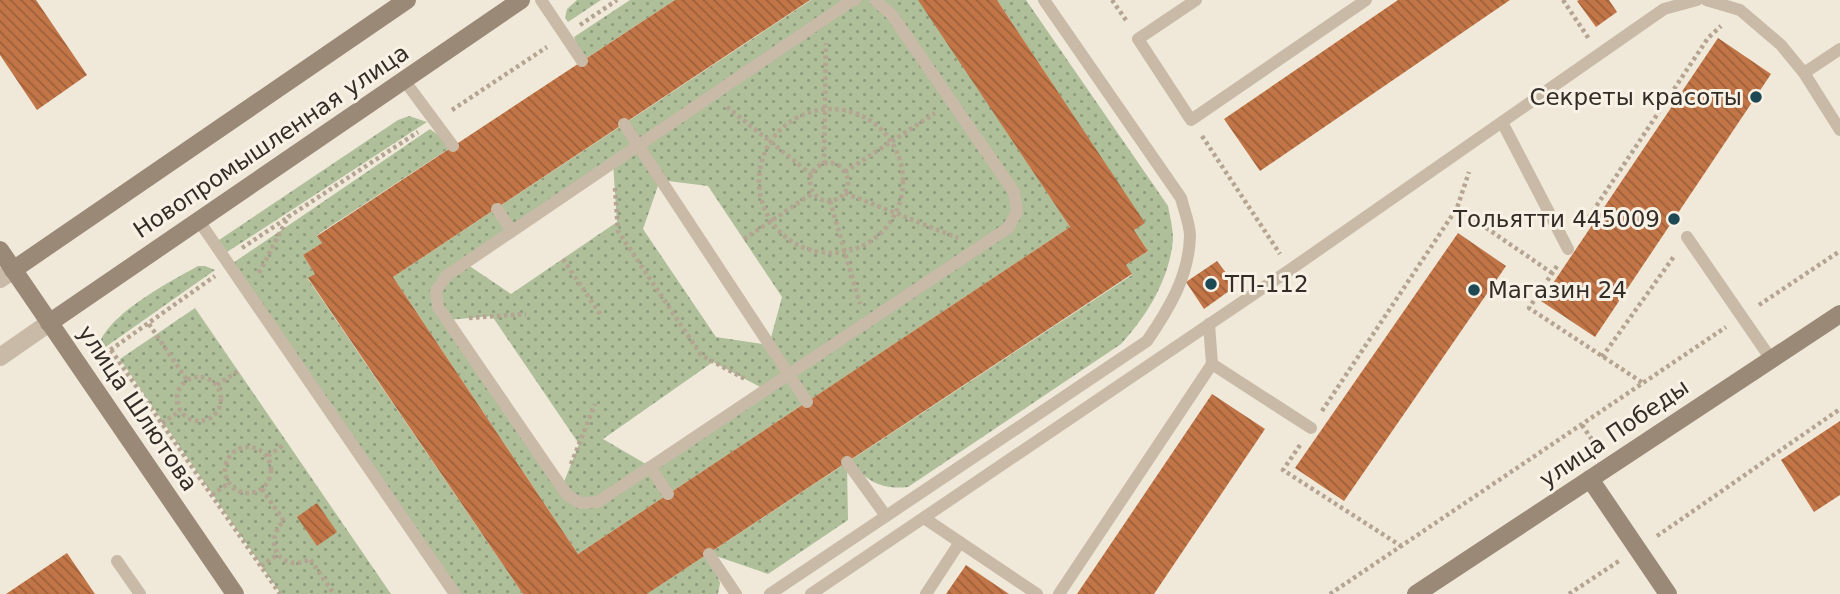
<svg xmlns="http://www.w3.org/2000/svg" width="1840" height="594" font-family="'DejaVu Sans',sans-serif">
<defs>
<pattern id="green-dots" width="8" height="8" patternUnits="userSpaceOnUse" patternTransform="scale(1.75)"><rect width="8" height="8" fill="#aebf9a"/><path d="M2 2h.1M6 6h.1" fill="none" stroke="#8e9c7e" stroke-width="1.8" stroke-linecap="round"/></pattern>
<pattern id="building-back-hatch" width="6" height="6" patternUnits="userSpaceOnUse" patternTransform="scale(1.75)"><rect width="6" height="6" fill="#c27546"/><path d="M-1 5l2 2M0 0l6 6M5-1l2 2" fill="none" stroke="#9e603a"/></pattern>
</defs>
<rect width="100%" height="100%" fill="#f0e9da"/>
<g fill="url(#green-dots)" fill-rule="evenodd">
<polygon points="577,0 601,0 568,22 565,18 567,9"/>
<polygon points="630,0 675,0 582,61 574,37"/>
<path d="M 811,0 L 919,0 L 1070,227 L 578,554 L 393,277 ZM 613,163 L 617,222 L 511,294 L 465,263 ZM 660,180 L 708,186 L 782,297 L 769,345 L 716,337 L 643,229 ZM 492,316 L 579,444 L 562,487 L 448,320 ZM 713,362 L 764,389 L 651,467 L 603,439 Z"/>
<path d="M 997,0 L 1026,0 L 1168,206 C 1170,217 1173,228 1173,239 C 1170,278 1147,316 1121,344 L 908,487 C 877,490 871,480 847,463 L 848,520 L 768,574 L 710,554 L 720,583 L 718,594 L 647,594 L 1132,275 L 1126,265 L 1148,251 L 1134,230 L 1144,223 Z"/>
<polygon points="409,116 427,122 227,252 219,240 398,120"/>
<polygon points="430,129 453,146 317,235 322,243 303,255 315,274 308,279 523,594 455,594 230,265"/>
<path d="M 198,266 L 205,266 L 215,270 L 97,353 C 100,317 170,282 198,266 Z"/>
<polygon points="195,308 391,594 281,594 120,359"/>
</g>
<g fill="url(#building-back-hatch)">
<polygon points="0,0 36,0 87,75 37,110 0,55"/>
<polygon points="675,0 810,0 393,277 578,554 1070,227 918,0 997,0 1145,223 1134,230 1148,251 1126,265 1132,274 647,594 523,594 308,278 315,274 303,255 322,243 317,236"/>
<polygon points="1398,0 1510,0 1260,171 1224,119"/>
<polygon points="1579,0 1609,0 1617,12 1596,27 1577,1"/>
<polygon points="1718,38 1771,74 1595,337 1541,301"/>
<polygon points="1458,233 1506,266 1344,501 1295,468"/>
<polygon points="1217,261 1236,286 1204,309 1186,282"/>
<polygon points="1212,394 1265,429 1154,594 1077,594"/>
<polygon points="1840,421 1840,495 1814,512 1781,460"/>
<polygon points="317,503 337,532 317,546 297,517"/>
<polygon points="67,553 95,594 6,594"/>
<polygon points="966,565 1009,594 946,594"/>
</g>
<g fill="none" stroke-linecap="round" stroke-linejoin="round">
<g stroke="#b4a491" stroke-width="4.5" stroke-dasharray="3.5 3.5" stroke-linecap="butt">
<polyline points="1112,0 1128,23"/>
<polyline points="1563,0 1589,39"/>
<polyline points="580,25 617,0"/>
<polyline points="727,107 812,175"/>
<circle cx="831" cy="181" r="72"/>
<polyline points="452,110 547,47"/>
<polyline points="1202,136 1280,254"/>
<circle cx="829" cy="182" r="19"/>
<polyline points="824,164 826,43"/>
<polyline points="845,172 935,113"/>
<polyline points="615,188 618,231 701,355 745,379"/>
<polyline points="845,193 958,238"/>
<polyline points="830,201 860,304"/>
<polyline points="1457,208 1552,273"/>
<polyline points="1581,229 1708,38 1721,26"/>
<polyline points="744,239 813,193"/>
<polyline points="242,248 287,218"/>
<polyline points="563,259 600,314"/>
<polyline points="1557,266 1529,308 1643,383"/>
<polyline points="259,273 288,217 418,132"/>
<polyline points="1759,305 1840,251"/>
<polyline points="469,318 526,314"/>
<polyline points="149,324 187,380"/>
<polyline points="111,350 280,594"/>
<polyline points="1602,357 1675,255"/>
<polyline points="99,358 215,276"/>
<circle cx="199" cy="399" r="22"/>
<polyline points="217,385 238,371"/>
<polyline points="1322,411 1457,208 1469,172"/>
<polyline points="162,423 180,411"/>
<polyline points="1582,425 1597,447"/>
<polyline points="1300,445 1283,470 1401,546"/>
<circle cx="248" cy="470" r="23"/>
<polyline points="268,456 285,444"/>
<polyline points="571,464 595,404"/>
<path d="M 262,489 L 284,521 C 261,543 282,574 310,559 L 334,594"/>
<polyline points="212,495 229,483"/>
<polyline points="1657,536 1840,409"/>
<polyline points="261,566 278,554"/>
<polyline points="1330,594 1726,327"/>
<polyline points="1569,594 1619,561"/>
</g>
<g stroke="#c8baa6" stroke-width="12">
<polyline points="541,0 582,61"/>
<polyline points="855,0 851,1 446,276 436,291 438,307 567,495 580,503 598,502 1008,228 1017,212 1014,192 892,15 875,0"/>
<polyline points="1196,0 1138,39 1191,120 1366,0"/>
<polyline points="1706,0 1740,10 1781,45 1804,73"/>
<polyline points="1840,49 1804,73 1840,130"/>
<polyline points="404,80 453,146"/>
<polyline points="1502,122 1568,249"/>
<polyline points="624,124 807,402"/>
<polyline points="497,209 512,231"/>
<polyline points="199,221 455,594"/>
<polyline points="1687,237 1771,359"/>
<polyline points="1212,364 1311,428"/>
<polyline points="847,462 886,516"/>
<polyline points="650,467 668,494"/>
<polyline points="924,518 1037,594"/>
<polyline points="709,554 736,594"/>
<polyline points="117,561 140,594"/>
<path d="M 770,594 L 1147,341 C 1169,309 1189,276 1190,236 C 1190,224 1184,210 1181,198 L 1044,0"/>
<polyline points="811,594 1291,269 1664,9 1697,0"/>
<polyline points="926,594 960,542"/>
<polyline points="1059,594 1212,364 1209,324"/>
</g>
<g stroke="#c8baa6" stroke-width="18">
<polyline points="0,279 13,270"/>
<polyline points="0,357 49,323"/>
</g>
<g stroke="#9b8978" stroke-width="18">
<polyline points="0,250 235,594"/>
<polyline points="13,270 407,0"/>
<polyline points="49,323 521,0"/>
<polyline points="1590,479 1668,594"/>
<polyline points="1416,594 1840,314"/>
</g>
</g>
<g fill="#1e4954" stroke="#f8f2e6" stroke-width="2.5">
<circle cx="1756" cy="97" r="7"/>
<circle cx="1674" cy="219" r="7"/>
<circle cx="1211" cy="284" r="7"/>
<circle cx="1474" cy="290" r="7"/>
</g>
<g text-anchor="middle" dominant-baseline="central" stroke-width="6" stroke-linejoin="round" paint-order="stroke">
<g font-size="23" fill="#342d27" stroke="#f8f2e6" text-anchor="end">
<text x="1742" y="97">Секреты красоты</text>
<text x="1660" y="219">Тольятти 445009</text>
<text x="1225" y="284" text-anchor="start">ТП-112</text>
<text x="1488" y="290" text-anchor="start">Магазин 24</text>
</g>
<g font-size="23" fill="#342d27" stroke="#f8f2e6">
<text transform="translate(271 141) rotate(-34)">Новопромышленная улица</text>
<text transform="translate(138 408) rotate(56)">улица Шлютова</text>
<text transform="translate(1614 433) rotate(-34)">улица Победы</text>
</g>
</g>
</svg>
